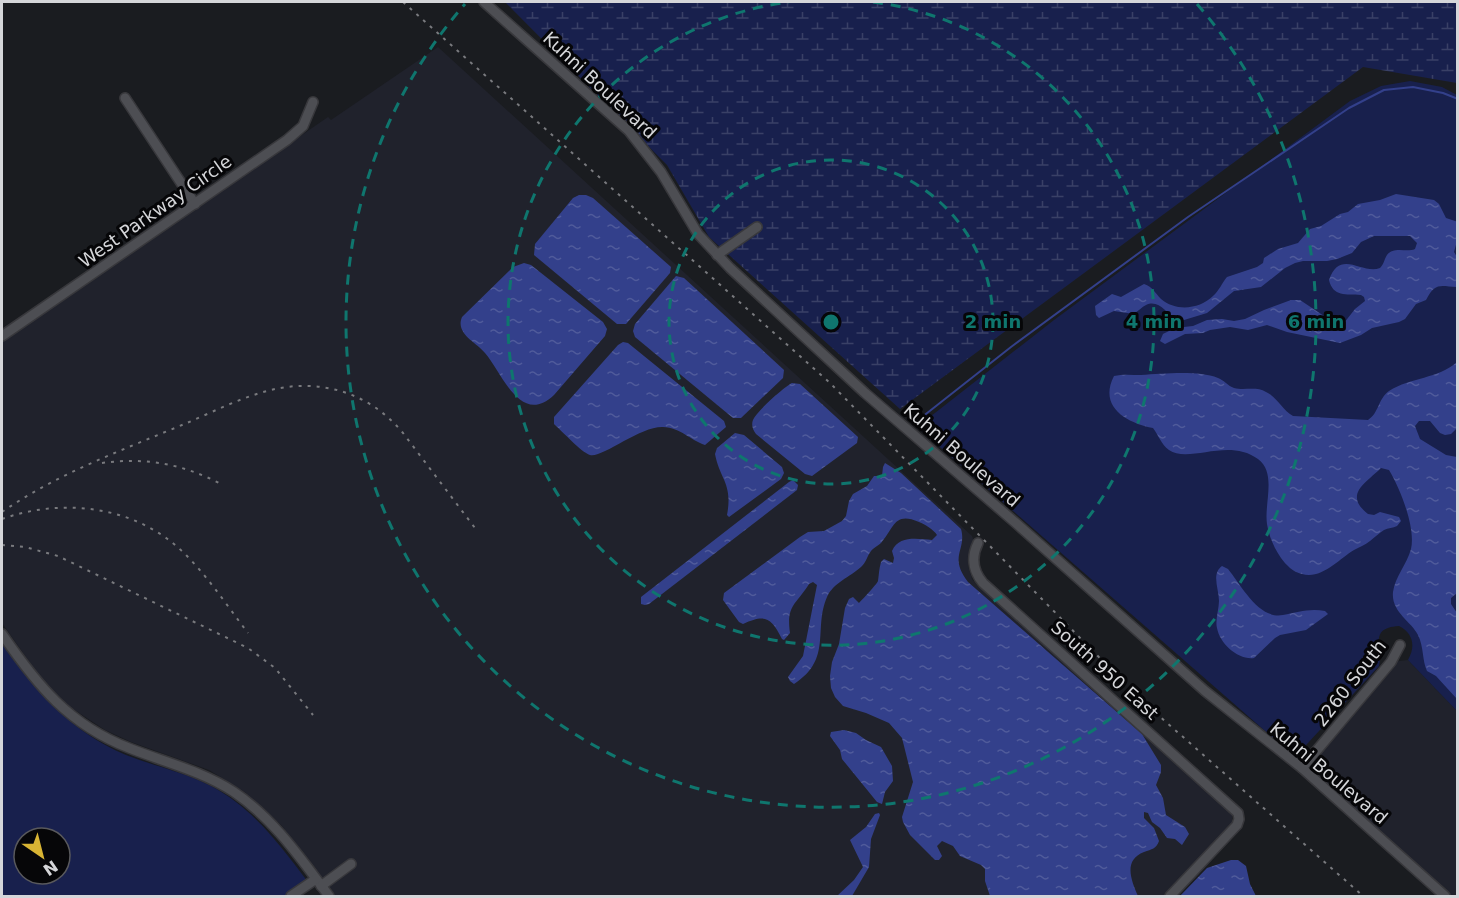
<svg xmlns="http://www.w3.org/2000/svg" width="1459" height="898" font-family="'DejaVu Sans',sans-serif">
<defs>
<pattern id="wetland-marsh" width="20" height="14" patternUnits="userSpaceOnUse" patternTransform="scale(1.5)"><rect width="20" height="14" fill="#18204d"/><path d="M1 5h8M5 5V1M11 12h8M15 12V8" fill="none" stroke="#394066"/></pattern>
<pattern id="water-ripples" width="26" height="14" patternUnits="userSpaceOnUse" patternTransform="scale(1.5)"><rect width="26" height="14" fill="#33408b"/><path d="M2 4q2-2 4 0t4 0M15 11q2-2 4 0t4 0" fill="none" stroke="#505b9b"/></pattern>
</defs>
<rect width="100%" height="100%" fill="#1a1c20"/>
<g fill="#20222c">
<polygon points="438,47 972,536 974,542 969,556 968,565 972,579 978,586 1228,807 1232,813 1232,823 1166,896 336,896 281,825 246,793 209,770 131,742 105,730 70,707 42,680 2,623 2,342 328,117 331,120"/>
<polygon points="1408,660 1457,711 1457,896 1445,896 1302,768 1391,662"/>
</g>
<g fill="#18204d" fill-rule="evenodd">
<path d="M 1410,81 L 1442,87 L 1457,95 L 1457,711 L 1408,660 C 1416,646 1413,633 1399,626 C 1367,628 1384,648 1379,666 L 1295,757 L 917,427 L 1054,320 L 1350,101 L 1381,86 Z"/>
<path d="M 2,644 C 35,691 71,732 126,755 C 154,766 184,772 211,786 C 253,808 280,845 308,882 L 286,896 L 2,896 ZM 24,838 L 60,838 L 60,874 L 24,874 Z"/>
</g>
<polygon fill="url(#wetland-marsh)" points="505,2 1457,2 1457,83 1363,67 900,409 709,237 667,165"/>
<g fill="url(#water-ripples)">
<path d="M 1396,194 L 1434,200 L 1439,204 L 1446,218 L 1458,222 L 1457,241 L 1454,252 L 1457,257 L 1457,287 C 1440,286 1435,282 1426,300 L 1416,304 L 1405,319 L 1399,322 L 1372,328 L 1361,335 L 1340,343 L 1287,332 L 1267,325 L 1248,330 L 1230,327 L 1210,330 L 1203,333 L 1185,334 L 1165,344 L 1160,341 L 1163,334 L 1175,328 L 1193,326 L 1207,320 L 1222,319 L 1234,321 L 1245,319 L 1264,310 L 1291,300 L 1300,300 L 1333,322 L 1339,324 L 1344,323 L 1355,309 L 1365,301 L 1364,297 L 1361,295 C 1346,294 1333,297 1329,280 C 1340,248 1362,275 1380,268 C 1384,264 1384,260 1387,255 C 1394,246 1407,253 1415,249 L 1417,243 L 1410,236 L 1374,236 L 1361,242 L 1352,253 L 1337,259 L 1327,261 L 1303,261 L 1295,263 L 1285,268 L 1261,287 L 1234,291 L 1207,313 L 1184,320 L 1176,319 C 1167,314 1159,299 1146,305 C 1142,307 1138,311 1134,314 L 1114,311 L 1099,318 L 1096,315 L 1095,306 L 1112,294 L 1121,297 L 1144,284 C 1153,287 1155,293 1161,299 C 1176,312 1200,309 1213,296 C 1219,291 1222,283 1227,277 L 1257,267 L 1263,263 L 1264,258 L 1278,249 L 1298,243 L 1310,229 L 1321,226 L 1340,214 L 1348,212 L 1358,204 L 1380,200 Z"/>
<polygon points="579,195 586,195 593,198 671,267 670,273 626,324 617,324 534,255 535,244 573,198"/>
<path d="M 524,263 L 531,265 L 603,322 L 607,329 L 605,336 L 554,395 C 520,427 502,372 485,353 C 476,342 455,334 462,317 L 513,267 Z"/>
<polygon points="676,276 684,278 784,370 783,378 741,418 733,418 635,337 633,331 635,324"/>
<path d="M 623,342 L 628,343 L 724,421 L 726,427 L 705,445 C 690,440 681,428 663,427 C 640,426 603,458 590,455 C 581,452 562,431 554,424 L 554,417 L 618,345 Z"/>
<path d="M 1457,362 L 1457,428 L 1451,434 L 1445,435 L 1440,433 L 1430,421 L 1419,421 L 1415,426 L 1420,439 L 1446,455 L 1457,457 L 1457,593 L 1451,598 L 1451,604 L 1457,613 L 1457,699 L 1436,676 L 1427,671 C 1422,660 1424,647 1418,635 C 1411,621 1391,612 1393,592 C 1395,577 1407,564 1411,549 C 1416,528 1400,488 1389,470 L 1381,468 C 1366,483 1343,494 1368,514 L 1374,515 L 1380,512 L 1399,517 L 1401,521 L 1397,526 C 1393,528 1388,528 1384,530 C 1379,533 1375,537 1370,541 C 1365,545 1359,547 1354,550 C 1339,559 1321,580 1302,574 C 1293,572 1286,565 1281,558 C 1274,548 1269,536 1267,524 C 1264,503 1277,473 1258,459 C 1228,437 1189,464 1169,450 C 1161,444 1159,436 1153,428 C 1127,423 1098,407 1114,376 C 1123,374 1131,375 1141,375 C 1164,374 1197,370 1218,378 C 1224,380 1228,386 1234,388 C 1244,391 1256,386 1266,392 C 1277,397 1282,410 1293,416 L 1368,420 C 1379,413 1378,399 1389,391 C 1411,377 1438,379 1457,362 Z"/>
<path d="M 792,383 L 800,384 L 858,437 L 857,443 L 812,476 L 805,474 L 756,434 C 753,430 751,425 753,420 C 756,412 784,387 792,383 Z"/>
<path d="M 735,433 L 744,435 L 782,467 L 784,473 L 781,479 L 729,517 L 727,515 C 733,483 720,480 715,454 L 717,448 Z"/>
<path d="M 885,463 L 901,473 L 961,529 C 967,550 948,556 968,582 L 1142,734 L 1161,765 L 1161,772 L 1156,785 L 1163,798 L 1166,815 L 1185,827 L 1189,834 L 1182,845 L 1175,839 L 1167,838 L 1160,828 L 1152,822 L 1148,813 L 1144,812 L 1144,818 L 1154,828 L 1159,841 C 1156,849 1152,849 1144,852 C 1123,860 1131,880 1138,896 L 990,896 L 985,881 L 985,869 L 981,865 L 960,856 L 953,846 L 942,841 L 937,846 L 942,856 L 939,860 L 935,860 L 910,835 L 903,822 L 902,817 L 913,782 L 902,738 L 889,723 L 866,713 L 843,706 L 835,697 L 831,688 L 830,676 L 832,662 L 839,644 L 845,608 L 849,599 L 853,597 L 859,603 C 862,600 877,584 878,581 C 879,574 879,569 881,562 L 884,559 L 893,563 L 894,558 L 892,551 C 899,535 918,539 932,540 L 937,535 C 934,530 925,524 919,522 C 894,511 894,528 881,543 C 878,546 873,548 871,551 C 867,556 866,563 861,567 C 850,577 833,583 827,597 C 813,629 833,659 794,684 L 790,681 L 788,677 L 803,656 L 817,585 L 813,582 L 809,584 C 796,605 786,605 790,633 L 784,640 L 782,639 C 771,617 765,614 743,624 L 739,622 L 723,600 L 724,593 L 800,537 L 808,532 L 824,531 L 842,521 L 846,516 L 849,501 L 853,494 L 867,486 L 874,476 L 882,476 L 883,467 Z"/>
<polygon points="793,480 798,485 797,490 649,604 645,605 641,604 641,597 789,482"/>
<path d="M 1222,566 L 1228,569 C 1241,585 1259,620 1283,615 C 1298,612 1310,608 1325,611 L 1328,614 L 1306,630 L 1280,635 L 1275,638 L 1254,658 C 1238,660 1220,644 1217,628 C 1215,620 1219,609 1219,601 C 1219,589 1211,574 1222,566 Z"/>
<polygon points="844,730 856,733 866,740 881,747 892,766 893,781 885,792 882,804 877,802 842,759 840,750 830,736 831,732"/>
<polygon points="879,813 880,815 871,839 869,867 852,896 837,896 854,880 863,867 850,840 866,827 875,814"/>
<polygon points="1231,860 1238,860 1246,866 1250,884 1256,896 1180,896 1207,868"/>
</g>
<g fill="none" stroke-linecap="round" stroke-linejoin="round">
<polyline stroke="#33408b" stroke-width="2" points="917,421 1011,347 1188,217 1349,108 1384,90 1413,87 1443,93 1458,99"/>
<g stroke="#38383c" stroke-width="12">
<g id="minor">
<polyline points="484,2 629,131 661,172 698,234 730,268 865,393 1017,524 1205,691 1302,768 1445,896"/>
<polyline points="125,98 195,204"/>
<polyline points="717,255 757,227"/>
<polyline points="2,336 287,140 303,126 313,102"/>
<path d="M 978,543 C 971,557 973,571 983,583 L 1238,813 L 1239,819 L 1237,825 L 1170,896"/>
<path d="M 2,634 C 37,685 69,725 129,748 C 164,762 202,771 234,792 C 274,819 301,859 329,896"/>
<polyline points="1302,768 1391,662 1400,645"/>
<polyline points="321,886 351,864"/>
<polyline points="291,896 316,879"/>
</g>
</g>
<use href="#minor" stroke="#4d4e53" stroke-width="9"/>
<g stroke="#797a7e" stroke-width="2" stroke-dasharray="3 6" stroke-linecap="butt">
<polyline points="403,2 829,382 1140,699 1363,896"/>
<path d="M 102,463 C 145,457 183,464 221,484"/>
<path d="M 2,512 C 57,474 120,451 182,425 C 221,409 264,384 308,386 C 346,387 379,404 403,433 L 478,532"/>
<path d="M 2,519 C 64,497 137,506 185,554 C 209,578 228,607 248,633"/>
<polyline points="2,545 25,547 58,556 248,648 275,668 313,715"/>
</g>
</g>
<g fill="none" stroke="#0f766e" stroke-width="3" stroke-dasharray="10 8">
<circle cx="831" cy="322" r="162"/>
<path d="M873 2A323 323 0 1 1 789 2"/>
<path d="M1197 4A485 485 0 1 1 465 4"/>
</g>
<g text-anchor="middle" dominant-baseline="central" stroke-width="6" stroke-linejoin="round" paint-order="stroke">
<g font-size="18" fill="#d5d6d9" stroke="#060608">
<text transform="translate(600 85) rotate(43)">Kuhni Boulevard</text>
<text transform="translate(155 211) rotate(-35)">West Parkway Circle</text>
<text transform="translate(962 455) rotate(41)">Kuhni Boulevard</text>
<text transform="translate(1105 670) rotate(42)">South 950 East</text>
<text transform="translate(1350 683) rotate(-52)">2260 South</text>
<text transform="translate(1329 773) rotate(40)">Kuhni Boulevard</text>
</g>
</g>
<circle cx="831" cy="322" r="9" fill="#0f766e" stroke="#060608" stroke-width="3"/>
<g font-size="18" text-anchor="middle" font-weight="bold" fill="#0f766e" stroke="#060608" stroke-width="6" stroke-linejoin="round" paint-order="stroke">
<text x="993" y="328">2 min</text>
<text x="1154" y="328">4 min</text>
<text x="1316" y="328">6 min</text>
</g>
<rect width="1459" height="898" fill="none" stroke="#d5d6d9" stroke-width="6"/>
<g transform="translate(42 856) rotate(145)"><circle r="28" fill="#060608" stroke="#59595c" stroke-width="1.5"/>
<path d="M0-4.5L10 22L0 15L-10 22Z" fill="#d8b434"/>
<text y="-9" font-size="16" font-weight="bold" text-anchor="middle" fill="#d5d6d9">N</text>
</g>
</svg>
